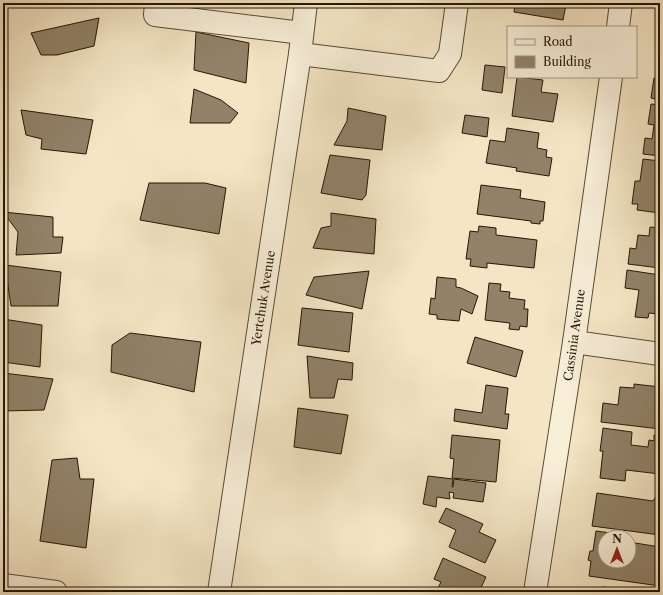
<svg xmlns="http://www.w3.org/2000/svg" width="663" height="595" font-family="'Libre Caslon Text',serif">
<rect width="100%" height="100%" fill="#f4e6c5"/>
<filter id="stains"><feTurbulence type="fractalNoise" baseFrequency=".005" numOctaves="4"/><feColorMatrix values="0 0 0 0 .2 0 0 0 0 .09 0 0 0 0 .02 0 0 0 .5 -.17"/></filter>
<radialGradient id="worn" r=".72"><stop offset=".6" stop-color="#630" stop-opacity="0"/><stop offset="1" stop-color="#630" stop-opacity=".3"/></radialGradient>
<g fill="#918269" stroke="#251605">
<polygon points="515,3 562,3 566,5 563,20 514,12"/>
<polygon points="99,18 94,46 57,55 41,55 31,33"/>
<polygon points="196,32 249,43 246,83 194,70"/>
<polygon points="485,65 505,67 502,93 482,90"/>
<polygon points="517,77 543,80 541,92 558,94 553,122 512,116"/>
<polygon points="654,78 660,78 660,100 651,98"/>
<polygon points="194,89 221,100 238,113 230,123 190,123"/>
<polygon points="651,104 660,105 660,156 643,154 645,138 652,139 654,125 648,124"/>
<polygon points="348,108 386,116 382,150 334,145 347,121"/>
<polygon points="21,110 93,120 86,154 41,149 42,139 26,135"/>
<polygon points="465,115 489,118 487,137 462,133"/>
<polygon points="507,128 539,133 537,148 547,150 546,157 552,158 549,176 516,171 517,168 486,163 490,140 505,142"/>
<polygon points="330,155 370,160 366,195 362,200 321,193"/>
<polygon points="643,159 660,161 660,213 637,210 638,204 632,204 635,181 640,181"/>
<polygon points="149,183 205,183 226,188 219,234 140,220"/>
<polygon points="481,185 521,190 520,198 545,202 543,221 540,221 540,224 531,223 531,221 477,214"/>
<polygon points="3,212 53,217 53,237 63,237 61,253 16,255 18,232"/>
<polygon points="331,213 376,219 374,254 313,248 321,228 331,226"/>
<polygon points="479,226 496,228 496,235 537,240 534,268 487,263 487,268 470,266 471,259 466,259 470,231 478,232"/>
<polygon points="650,227 660,228 660,268 628,264 630,248 636,249 638,235 649,236"/>
<polygon points="5,265 61,272 58,306 11,306"/>
<polygon points="627,270 660,275 659,314 649,313 648,318 635,317 639,290 625,288"/>
<polygon points="369,271 362,309 306,295 314,277"/>
<polygon points="437,277 456,279 456,287 461,288 478,296 472,314 461,309 459,321 437,319 437,315 429,314 431,298 435,299"/>
<polygon points="489,283 501,284 500,291 510,292 509,298 525,300 524,309 528,309 527,327 520,326 519,330 509,329 510,323 485,320"/>
<polygon points="302,308 353,313 349,352 298,345"/>
<polygon points="3,319 42,325 40,367 3,362"/>
<polygon points="130,333 201,342 194,392 111,372 112,345"/>
<polygon points="475,337 523,351 516,377 467,363"/>
<polygon points="307,356 353,363 352,380 338,379 334,398 310,398"/>
<polygon points="3,373 53,379 44,410 3,411"/>
<polygon points="634,384 660,387 658,402 660,402 660,429 601,422 603,403 618,405 620,387 634,388"/>
<polygon points="486,385 508,388 505,414 509,414 507,429 454,421 455,409 482,413"/>
<polygon points="298,408 348,415 341,454 294,447"/>
<polygon points="603,428 632,432 631,445 648,447 649,440 654,441 654,435 660,436 660,474 626,470 625,481 600,478 603,451 600,451"/>
<polygon points="452,435 500,440 496,482 452,478 454,459 450,458"/>
<polygon points="77,458 80,479 94,479 86,548 40,541 52,460"/>
<polygon points="428,476 453,479 452,487 453,487 454,479 486,483 483,502 453,498 454,493 449,492 450,499 437,497 436,507 423,504"/>
<polygon points="597,493 653,501 656,496 660,497 660,535 592,526"/>
<polygon points="446,508 483,524 479,532 496,540 485,563 449,547 456,530 439,522"/>
<polygon points="596,531 619,534 619,537 605,537 605,561 629,561 629,542 660,547 660,586 589,576 591,561 588,560 590,551 593,551"/>
<polygon points="443,558 486,577 479,592 468,592 461,589 459,592 436,592 441,582 434,579"/>
<polygon points="603,587 616,589 616,592 602,592"/>
</g>
<g fill="none" stroke-linecap="round" stroke-linejoin="round">
<g stroke="#594a35" stroke-width="24">
<g id="minor">
<polyline points="156,3 155,15 302,33"/>
<polyline points="618,27 621,3"/>
<polyline points="300,54 439,71 450,54 457,3"/>
<polyline points="574,342 660,354"/>
<polyline points="3,585 56,592"/>
<polyline points="219,592 300,54 306,3"/>
<polyline points="535,592 574,342 611,77"/>
</g>
</g>
<use href="#minor" stroke="#f8efd9" stroke-width="22"/>
</g>
<g text-anchor="middle" dominant-baseline="central" stroke-width="3" stroke-linejoin="round" paint-order="stroke">
<g font-size="12" fill="#251605" stroke="#f8efd9">
<text transform="translate(263 298) rotate(-81)">Yertchuk Avenue</text>
<text transform="translate(574 335) rotate(-82)">Cassinia Avenue</text>
</g>
</g>
<rect width="663" height="595" fill="none" stroke="#f4e6c5" stroke-width="16"/>
<rect x="4" y="4" width="655" height="587" fill="none" stroke="#251605" stroke-width="2"/>
<rect x="8" y="8" width="647" height="579" fill="none" stroke="#251605"/>
<rect x="507" y="26" width="130" height="52" fill="#f8efd9" stroke="#a49884"/>
<rect x="515" y="39" width="20" height="6" fill="#f8efd9" stroke="#a49884"/>
<text x="543" y="46" font-size="12" fill="#251605">Road</text>
<rect x="515" y="56" width="20" height="12" fill="#918269" stroke="#a49884"/>
<text x="543" y="66" font-size="12" fill="#251605">Building</text>
<g transform="translate(617 549)"><circle r="19" fill="#f8efd9" stroke="#a49884"/>
<path d="M0-3L7 15L0 10L-7 15Z" fill="#8f2418"/>
<text y="-6" font-size="11" font-weight="bold" text-anchor="middle" fill="#251605">N</text>
</g>
<rect width="100%" height="100%" filter="url(#stains)"/>
<rect width="100%" height="100%" fill="url(#worn)"/>
</svg>
